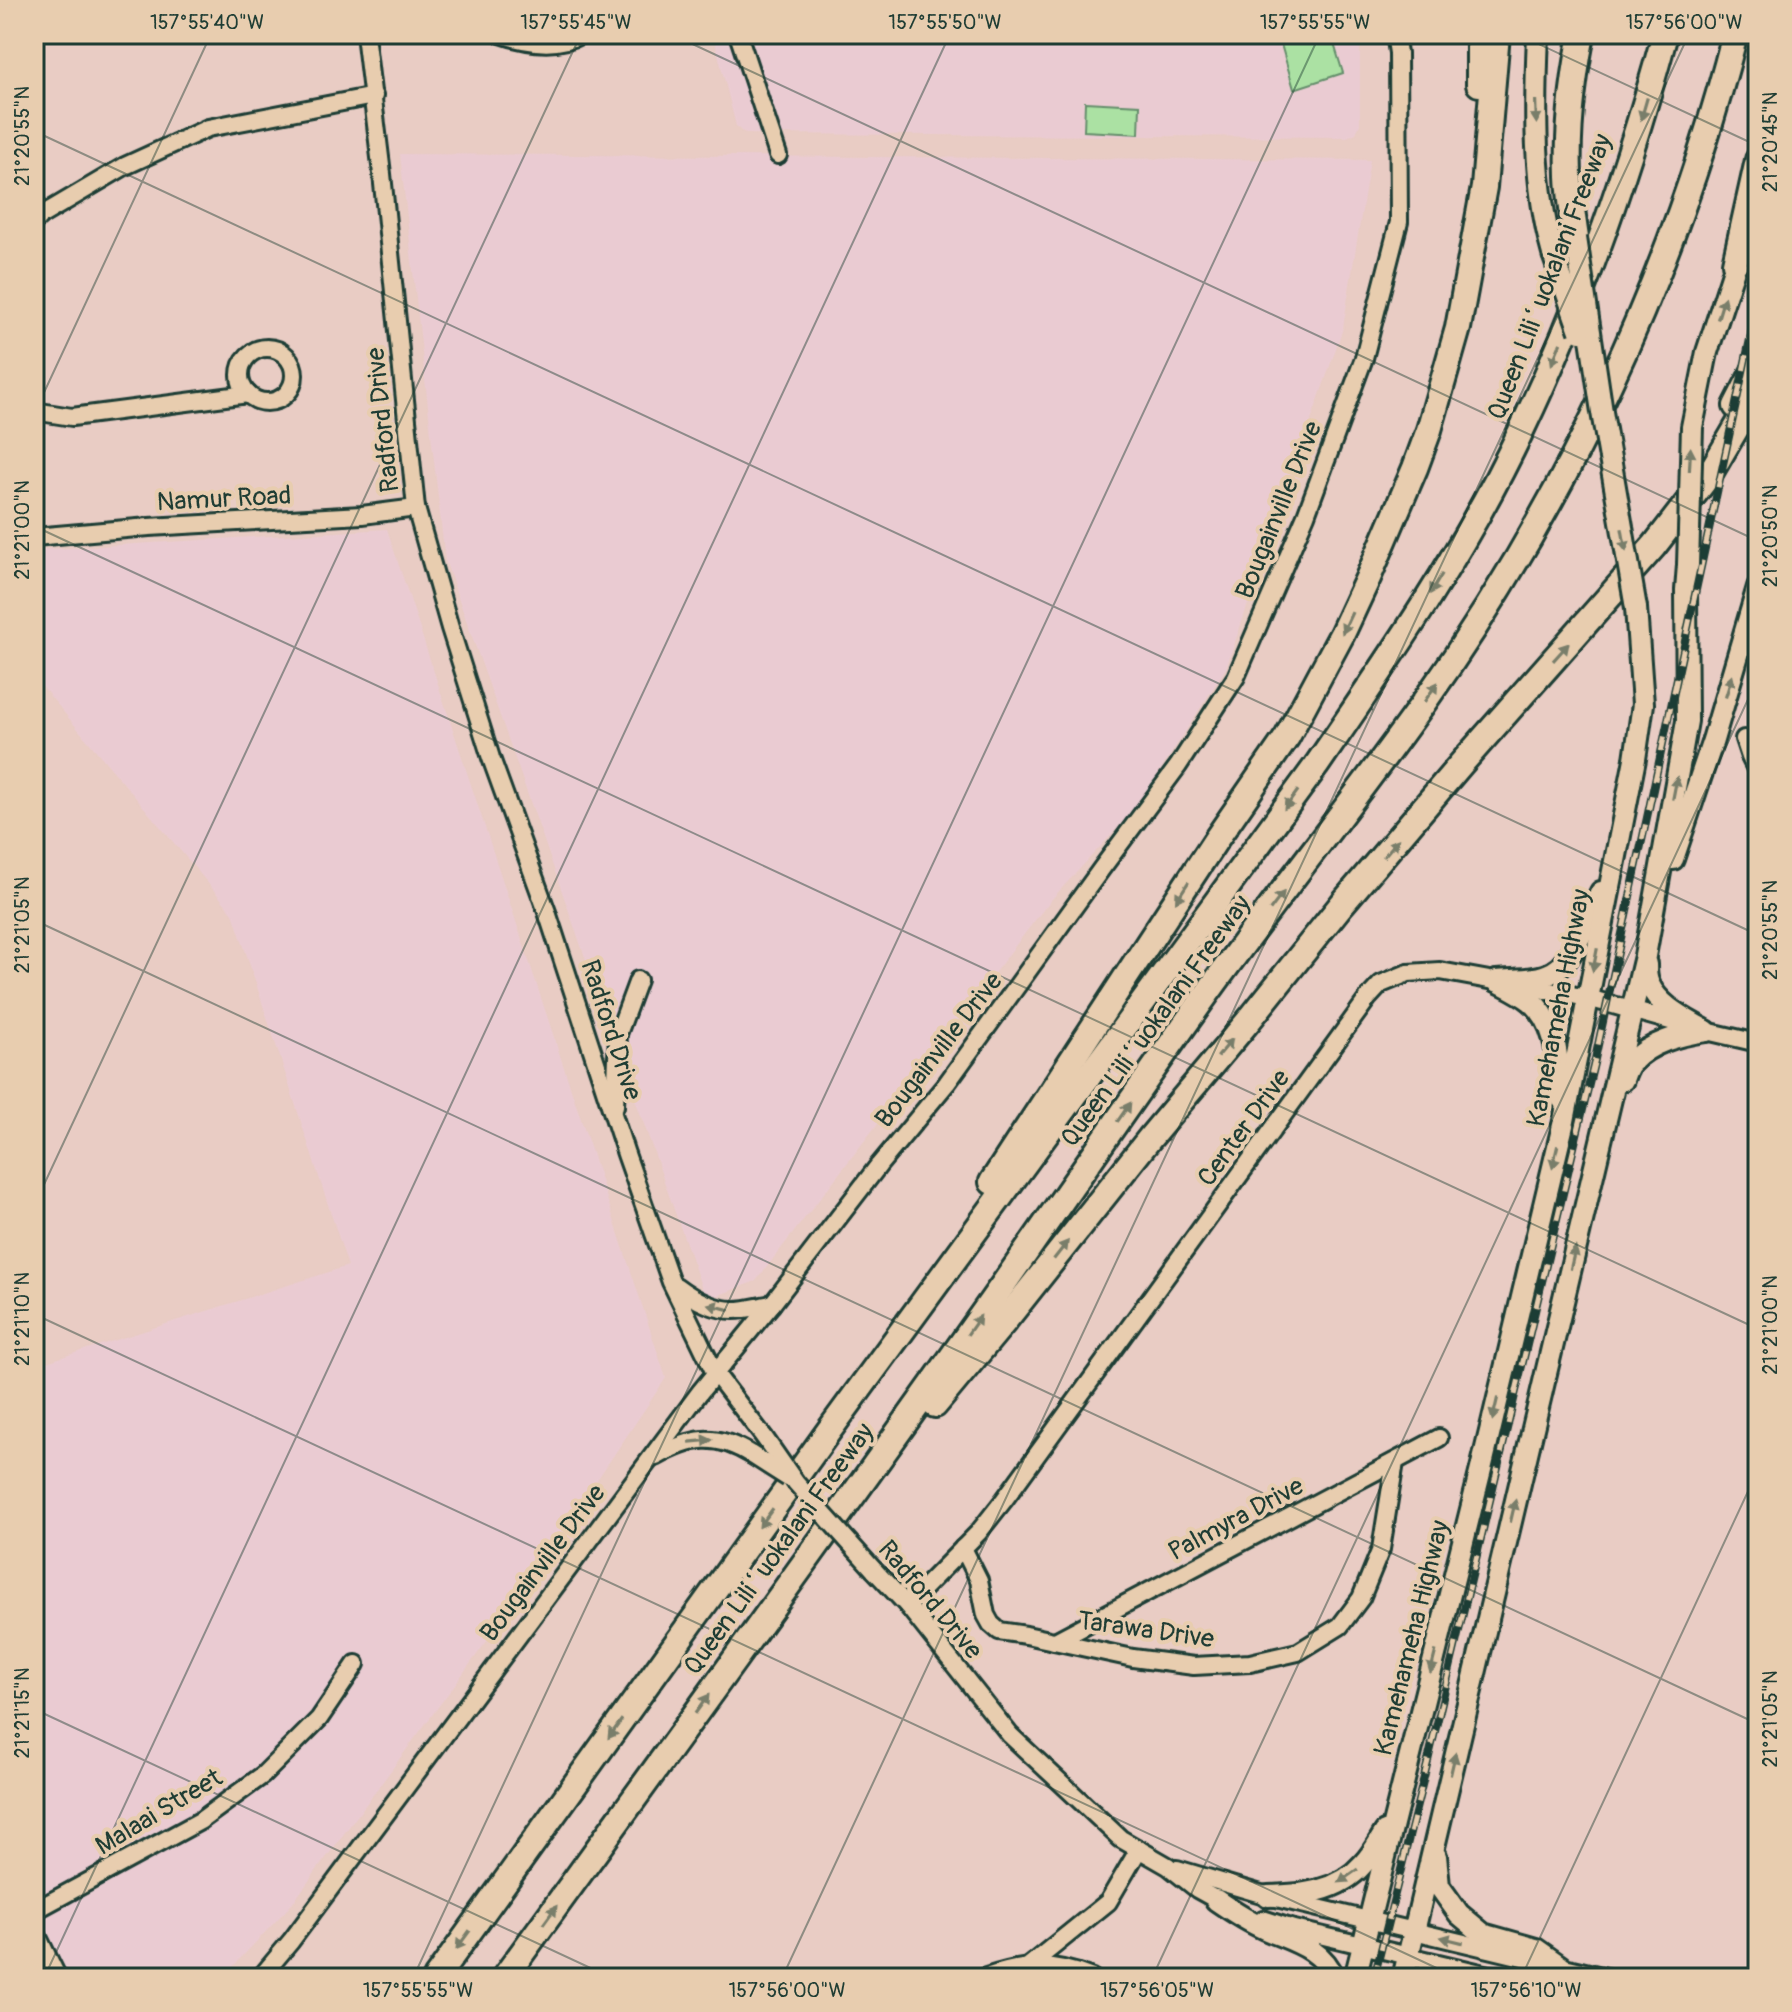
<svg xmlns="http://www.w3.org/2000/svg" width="1792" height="2012" font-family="Pangolin,sans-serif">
<rect width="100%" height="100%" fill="#e9ccc4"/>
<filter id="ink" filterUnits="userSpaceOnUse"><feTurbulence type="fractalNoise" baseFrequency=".0125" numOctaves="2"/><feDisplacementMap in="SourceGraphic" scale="16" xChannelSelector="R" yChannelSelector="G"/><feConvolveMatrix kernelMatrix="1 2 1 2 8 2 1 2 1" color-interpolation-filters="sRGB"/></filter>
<g filter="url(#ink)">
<g fill="#eacbd2">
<polygon points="713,34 1360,34 1360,124 1356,133 1347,137 748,134 741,131 736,126"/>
<polygon points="400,154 1370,160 1343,328 1226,668 1137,807 1050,901 756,1281 706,1300 445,560"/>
<polygon points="387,529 666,1378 496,1629 291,1905 222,1978 34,1978 34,1366 348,1266 233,913 34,677 34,550"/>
</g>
<g fill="#abe1a3" stroke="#658f6c" stroke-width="2">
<polygon points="1278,34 1331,34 1343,73 1294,89"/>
<polygon points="1085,102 1140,105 1139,134 1084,131"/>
</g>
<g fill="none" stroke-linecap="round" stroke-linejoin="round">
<g stroke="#1f3d34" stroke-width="22">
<g id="minor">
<polyline points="365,34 382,174 416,508 450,628 491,758 547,912 626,1154 671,1282 715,1373 764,1437"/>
<path d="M 501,34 C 527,43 557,48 582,34"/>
<polyline points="738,34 778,155"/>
<polyline points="34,222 42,215 125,166 208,128 374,96"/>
<circle cx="267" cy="375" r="27"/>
<polyline points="34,411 72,417 248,394"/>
<polyline points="34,537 149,527 362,515 416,508"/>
<polyline points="1744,739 1750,757 1758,773"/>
<polyline points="615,1106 618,1034 638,980"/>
<path d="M 676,1286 C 692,1298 713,1310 734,1310 C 746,1310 760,1306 772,1304"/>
<path d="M 656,1457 C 692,1437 715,1432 752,1455"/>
<polyline points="963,1548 979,1580 986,1615 991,1624 999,1631 1026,1635 1133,1658 1194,1666 1250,1663 1298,1652 1340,1626 1361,1598 1381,1549 1395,1462"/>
<polyline points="874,1570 907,1605 1010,1735 1121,1839 1168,1866 1197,1889 1226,1905"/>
<polyline points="907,1605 978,1533 1004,1500 1368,998 1381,984 1408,973 1440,971 1588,998 1706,1031 1758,1043"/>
<polyline points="1055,1641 1439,1438"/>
<polyline points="1177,1869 1268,1896 1610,1978"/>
<polyline points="34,1911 200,1821 263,1775 319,1719 356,1664"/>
<polyline points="1263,1919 1294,1929 1502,1978"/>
<polyline points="34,1929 58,1978"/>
<polyline points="1030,1965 1108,1902 1139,1849"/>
<polyline points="260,1978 291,1941 700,1392 772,1304 879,1165 947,1083 1102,868 1178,766 1236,677 1306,515 1364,358 1399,222 1398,53 1395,34"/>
<path d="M 983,1978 C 1025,1964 1050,1961 1092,1978"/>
</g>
</g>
<g stroke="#1f3d34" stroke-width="26">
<g id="major">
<path d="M 1538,34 C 1535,107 1533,183 1553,254"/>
<polyline points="1707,352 1741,248"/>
<polyline points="1673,859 1713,740 1758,587"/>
<path d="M 1646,964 C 1646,971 1646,978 1649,984 C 1659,1007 1686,1019 1706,1031"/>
<path d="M 1497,981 C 1515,979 1537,981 1553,972 C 1573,962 1590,913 1601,892"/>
<path d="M 1497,981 C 1508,987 1521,993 1531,1001 C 1559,1024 1558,1066 1561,1098"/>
<path d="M 1623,1080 C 1625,1074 1627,1067 1632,1062 C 1651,1042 1679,1035 1706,1031"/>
<polyline points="1436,1856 1439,1886 1459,1914 1483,1934 1536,1949 1560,1966"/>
<path d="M 1268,1896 C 1302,1895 1339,1892 1363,1864 C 1372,1855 1378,1843 1385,1832"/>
<path d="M 1216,1900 C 1232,1911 1247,1921 1265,1929 C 1292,1941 1322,1947 1334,1978"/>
<polyline points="1355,1978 1482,1465 1564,1121 1635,759 1643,704 1636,608"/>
<polyline points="1403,1978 1605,1124 1645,956 1687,721 1686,590 1688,565"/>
</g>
</g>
<g stroke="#1f3d34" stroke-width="30">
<g id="highway">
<polyline points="1479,34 1479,84"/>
<path d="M 1576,238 C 1573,218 1570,197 1569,176 C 1567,129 1573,80 1582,34"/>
<polyline points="1735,263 1758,160"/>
<polyline points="1736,406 1758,363"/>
<polyline points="992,1182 1215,841 1287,737 1342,634 1368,578 1415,468 1429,430 1458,328 1484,187 1497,34"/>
<polyline points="935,1405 1004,1322 1150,1138 1250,1019 1342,904 1461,764 1654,546 1709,475 1758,391"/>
<path d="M 436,1978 L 828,1432 L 1316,766 C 1390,658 1465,550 1521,431 C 1582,304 1628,170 1665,34"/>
<path d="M 504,1978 C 670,1749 837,1520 1000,1289 C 1065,1197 1128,1104 1193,1013 C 1267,908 1348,809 1422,705 C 1566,503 1674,274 1735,34"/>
</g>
</g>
<use href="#minor" stroke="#e8cdaf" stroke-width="16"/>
<use href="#major" stroke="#e8cdaf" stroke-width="20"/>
<use href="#highway" stroke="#e8cdaf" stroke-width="24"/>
<g stroke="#1f3d34" stroke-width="8">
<polyline id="rail" points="1374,1978 1427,1765 1595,1059 1758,302"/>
</g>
<use href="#rail" stroke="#e8cdaf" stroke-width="5" stroke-dasharray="15" stroke-linecap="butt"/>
<g stroke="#1f3d34" stroke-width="22" stroke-linecap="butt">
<g id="minor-bridge">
<polyline points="764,1437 796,1483 874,1570"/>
<polyline points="752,1455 788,1478"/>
</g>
</g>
<g stroke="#1f3d34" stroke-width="26" stroke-linecap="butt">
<g id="major-bridge">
<polyline points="1576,238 1602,412 1636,608"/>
<polyline points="1553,254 1580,331"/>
<polyline points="1688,565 1692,427 1707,352"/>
</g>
</g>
<use href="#minor-bridge" stroke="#e8cdaf" stroke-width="16"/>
<use href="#major-bridge" stroke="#e8cdaf" stroke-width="20"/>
</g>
<defs><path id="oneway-solid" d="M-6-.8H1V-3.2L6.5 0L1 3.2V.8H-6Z" transform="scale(2)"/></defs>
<g fill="#797e6b">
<use href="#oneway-solid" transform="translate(1644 109) rotate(106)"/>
<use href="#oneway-solid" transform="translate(1536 112) rotate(88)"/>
<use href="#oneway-solid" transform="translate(1721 308) rotate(-73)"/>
<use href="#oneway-solid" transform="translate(1556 354) rotate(113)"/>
<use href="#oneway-solid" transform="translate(1690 459) rotate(-87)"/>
<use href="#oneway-solid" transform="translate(1624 540) rotate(80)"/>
<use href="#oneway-solid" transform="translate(1436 584) rotate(121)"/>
<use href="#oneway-solid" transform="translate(1347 623) rotate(115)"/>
<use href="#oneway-solid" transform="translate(1561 652) rotate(-48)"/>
<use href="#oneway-solid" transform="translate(1729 686) rotate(-73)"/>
<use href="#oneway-solid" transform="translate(1431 692) rotate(-56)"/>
<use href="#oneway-solid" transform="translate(1675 788) rotate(-79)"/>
<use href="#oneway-solid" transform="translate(1291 800) rotate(126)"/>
<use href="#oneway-solid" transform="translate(1391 848) rotate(-50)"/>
<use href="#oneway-solid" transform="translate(1182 892) rotate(123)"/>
<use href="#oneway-solid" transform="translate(1277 901) rotate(-53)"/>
<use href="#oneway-solid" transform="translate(1595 960) rotate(101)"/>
<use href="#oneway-solid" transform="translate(1225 1048) rotate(-50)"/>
<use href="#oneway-solid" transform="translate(1124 1112) rotate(-55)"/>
<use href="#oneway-solid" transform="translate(1555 1157) rotate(103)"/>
<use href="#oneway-solid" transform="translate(1061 1250) rotate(-52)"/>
<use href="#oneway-solid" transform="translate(1573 1258) rotate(-77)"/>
<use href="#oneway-solid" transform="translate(719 1307) rotate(-165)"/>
<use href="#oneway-solid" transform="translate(974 1325) rotate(-55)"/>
<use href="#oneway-solid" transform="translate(1495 1409) rotate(103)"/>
<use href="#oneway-solid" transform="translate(701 1441) rotate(-5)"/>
<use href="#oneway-solid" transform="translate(1513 1511) rotate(-77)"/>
<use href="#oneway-solid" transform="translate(766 1518) rotate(126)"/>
<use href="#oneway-solid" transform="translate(1433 1662) rotate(104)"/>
<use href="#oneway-solid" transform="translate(702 1704) rotate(-54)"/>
<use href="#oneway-solid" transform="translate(615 1729) rotate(126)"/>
<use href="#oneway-solid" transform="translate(1453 1764) rotate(-77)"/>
<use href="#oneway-solid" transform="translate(1348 1876) rotate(145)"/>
<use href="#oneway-solid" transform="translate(550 1915) rotate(-54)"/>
<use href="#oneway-solid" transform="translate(463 1940) rotate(126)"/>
<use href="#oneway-solid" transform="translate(1452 1940) rotate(-166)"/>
</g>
</g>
<path fill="none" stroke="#1f3d34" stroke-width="2" stroke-opacity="0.45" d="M 671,34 L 1758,541M 1517,34 L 1758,146M 34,131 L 1758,935M 34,414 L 211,34M 34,526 L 1758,1329M 34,920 L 1758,1724M 34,1206 L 581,34M 34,1314 L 1458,1978M 34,1709 L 612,1978M 44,1978 L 950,34M 413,1978 L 1320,34M 782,1978 L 1689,34M 1152,1978 L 1758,678M 1521,1978 L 1758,1470"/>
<g text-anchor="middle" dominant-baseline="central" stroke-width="8" stroke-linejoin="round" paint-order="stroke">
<g font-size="26" fill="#1f3d34" stroke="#e8cdaf">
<text transform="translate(1550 277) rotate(-69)">Queen Liliʻuokalani Freeway</text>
<text transform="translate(383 420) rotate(-96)">Radford Drive</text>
<text transform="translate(224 499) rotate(-3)">Namur Road</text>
<text transform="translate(1279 510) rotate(-68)">Bougainville Drive</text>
<text transform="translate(1559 1008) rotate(-79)">Kamehameha Highway</text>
<text transform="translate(1156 1021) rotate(-54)">Queen Liliʻuokalani Freeway</text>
<text transform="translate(611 1030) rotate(72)">Radford Drive</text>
<text transform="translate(939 1050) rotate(-52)">Bougainville Drive</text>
<text transform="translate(1244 1128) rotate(-54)">Center Drive</text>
<text transform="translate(1236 1519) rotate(-28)">Palmyra Drive</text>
<text transform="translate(779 1549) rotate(-54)">Queen Liliʻuokalani Freeway</text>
<text transform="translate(543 1563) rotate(-53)">Bougainville Drive</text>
<text transform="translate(930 1600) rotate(50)">Radford Drive</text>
<text transform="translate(1146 1630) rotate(8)">Tarawa Drive</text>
<text transform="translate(1412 1638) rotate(-76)">Kamehameha Highway</text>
<text transform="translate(159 1812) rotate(-31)">Malaai Street</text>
</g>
</g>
<rect width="1792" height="2012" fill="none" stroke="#e8cdaf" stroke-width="88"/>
<rect x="44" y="44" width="1704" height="1924" fill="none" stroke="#1f3d34" stroke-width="3"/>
<g font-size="20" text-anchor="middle" fill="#1f3d34">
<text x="207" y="29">157°55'40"W</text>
<text x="576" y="29">157°55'45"W</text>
<text x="945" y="29">157°55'50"W</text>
<text x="1315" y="29">157°55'55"W</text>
<text x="1684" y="29">157°56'00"W</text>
<text transform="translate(22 136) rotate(-90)" y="7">21°20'55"N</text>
<text transform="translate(1770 142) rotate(-90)" y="7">21°20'45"N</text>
<text transform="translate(22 530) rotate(-90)" y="7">21°21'00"N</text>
<text transform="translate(1770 536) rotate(-90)" y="7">21°20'50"N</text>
<text transform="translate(22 925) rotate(-90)" y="7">21°21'05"N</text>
<text transform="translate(1770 930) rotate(-90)" y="7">21°20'55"N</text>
<text transform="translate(22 1319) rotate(-90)" y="7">21°21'10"N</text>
<text transform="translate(1770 1325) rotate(-90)" y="7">21°21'00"N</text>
<text transform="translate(22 1713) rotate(-90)" y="7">21°21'15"N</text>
<text transform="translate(1770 1719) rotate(-90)" y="7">21°21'05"N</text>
<text x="418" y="1997">157°55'55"W</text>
<text x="787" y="1997">157°56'00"W</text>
<text x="1157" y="1997">157°56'05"W</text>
<text x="1526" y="1997">157°56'10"W</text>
</g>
</svg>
